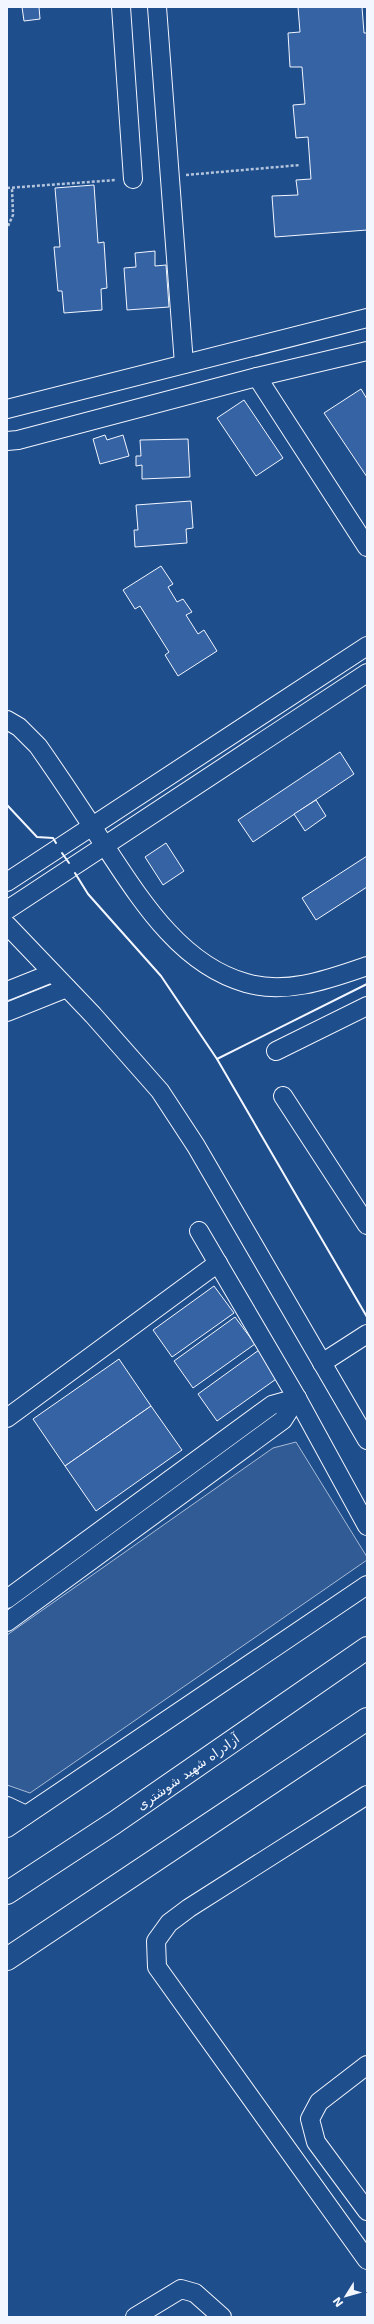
<svg xmlns="http://www.w3.org/2000/svg" width="374" height="2324" font-family="'DejaVu Sans','Noto Naskh Arabic',sans-serif">
<rect width="100%" height="100%" fill="#1f4e8c"/>
<polygon fill="#305b95" stroke="#a8bbd7" points="296,1442 367,1557 367,1560 30,1793 7,1785 7,1635 273,1448"/>
<g fill="#3563a3" stroke="#f2f6ff">
<polygon points="22,7 39,7 40,19 24,21"/>
<polygon points="298,7 362,7 364,33 367,33 367,230 275,237 272,196 298,195 296,180 311,179 308,137 296,138 293,105 305,104 302,67 290,67 288,33 300,32"/>
<polygon points="94,185 98,243 104,242 107,288 101,289 102,310 64,313 62,291 58,291 54,247 60,247 55,188"/>
<polygon points="155,251 155,266 166,265 169,307 127,310 124,268 136,267 135,253"/>
<polygon points="361,389 367,399 367,477 324,413"/>
<polygon points="244,400 283,458 256,476 217,418"/>
<polygon points="105,435 107,440 123,435 129,456 100,464 93,439"/>
<polygon points="188,439 190,477 142,479 142,465 136,466 136,456 141,456 140,440"/>
<polygon points="191,501 193,528 186,529 187,543 135,547 134,530 138,530 136,505"/>
<polygon points="161,566 173,584 168,587 177,602 183,599 192,612 186,615 198,634 204,630 217,651 178,676 165,655 169,652 140,606 135,609 123,590"/>
<polygon points="340,752 354,774 253,842 238,820"/>
<polygon points="316,800 326,816 305,831 294,814"/>
<polygon points="166,843 184,871 163,885 145,857"/>
<polygon points="367,856 367,887 316,920 302,898"/>
<polygon points="214,1286 234,1313 172,1357 153,1330"/>
<polygon points="235,1317 255,1344 193,1388 174,1361"/>
<polygon points="259,1350 279,1377 217,1421 198,1394"/>
<polygon points="119,1359 151,1406 65,1466 33,1419"/>
<polygon points="151,1406 182,1450 96,1511 65,1466"/>
</g>
<g fill="none" stroke-linecap="round" stroke-linejoin="round">
<g stroke="#f2f6ff" stroke-width="20">
<g id="minor">
<polyline points="121,7 133,179"/>
<polyline points="157,7 184,364"/>
<polyline points="257,377 367,547"/>
<polyline points="7,409 367,318"/>
<polyline points="7,441 18,440 257,377 367,351"/>
<path d="M 7,720 L 19,727 L 38,746 C 59,776 79,806 99,837 C 136,892 177,964 246,983 C 287,995 329,979 367,966"/>
<polyline points="7,882 367,646"/>
<polyline points="7,910 367,673"/>
<polyline points="7,925 93,1015 160,1091 196,1146 367,1440"/>
<polyline points="7,991 52,973"/>
<polyline points="7,1012 67,988"/>
<polyline points="276,1051 367,1006"/>
<polyline points="283,1096 367,1225"/>
<polyline points="199,1231 297,1398 367,1526"/>
<polyline points="322,1363 367,1334"/>
<polyline points="7,1418 218,1263"/>
<polyline points="7,1599 272,1405 297,1398"/>
<polyline points="7,1622 283,1420 297,1398"/>
<polyline points="367,1795 189,1908 169,1923 156,1941 157,1967 367,2260"/>
<polyline points="7,1806 26,1815"/>
<polyline points="7,1828 367,1585"/>
<polyline points="367,2065 319,2102 310,2119 316,2142 367,2211"/>
<polyline points="135,2317 181,2289 195,2293 222,2317"/>
</g>
</g>
<g stroke="#f2f6ff" stroke-width="24">
<g id="highway">
<polyline points="7,1893 114,1823 367,1648"/>
<polyline points="7,1959 367,1719"/>
</g>
</g>
<g stroke="#b3c4dc" stroke-width="2.5" stroke-dasharray="3 2" stroke-linecap="butt">
<polyline points="186,175 300,165"/>
<polyline points="7,188 116,180"/>
<polyline points="8,226 13,215 12,188"/>
</g>
<use href="#minor" stroke="#1f4e8c" stroke-width="18"/>
<use href="#highway" stroke="#1f4e8c" stroke-width="22"/>
<g stroke="#f2f6ff" stroke-width="2">
<polyline points="7,805 37,837 53,838 56,843"/>
<polyline points="62,853 69,863"/>
<polyline points="75,873 88,894 161,976 217,1059 367,1317"/>
<polyline points="217,1059 367,984"/>
</g>
</g>
<g text-anchor="middle" dominant-baseline="central" stroke-width="3" stroke-linejoin="round" paint-order="stroke">
<g font-size="13" fill="#f2f6ff" stroke="#1f4e8c">
<text transform="translate(188 1772) rotate(-35)">آزادراه شهید شوشتری</text>
</g>
</g>
<rect width="374" height="2324" fill="none" stroke="#f2f6ff" stroke-width="16"/>
<g transform="translate(346 2296) rotate(233)" stroke="#1f4e8c" stroke-width="3" paint-order="stroke">
<path d="M0-3L7 15L0 10L-7 15Z" fill="#f2f6ff"/>
<text y="-6" font-size="11" font-weight="bold" text-anchor="middle" fill="#f2f6ff">N</text>
</g>
</svg>
